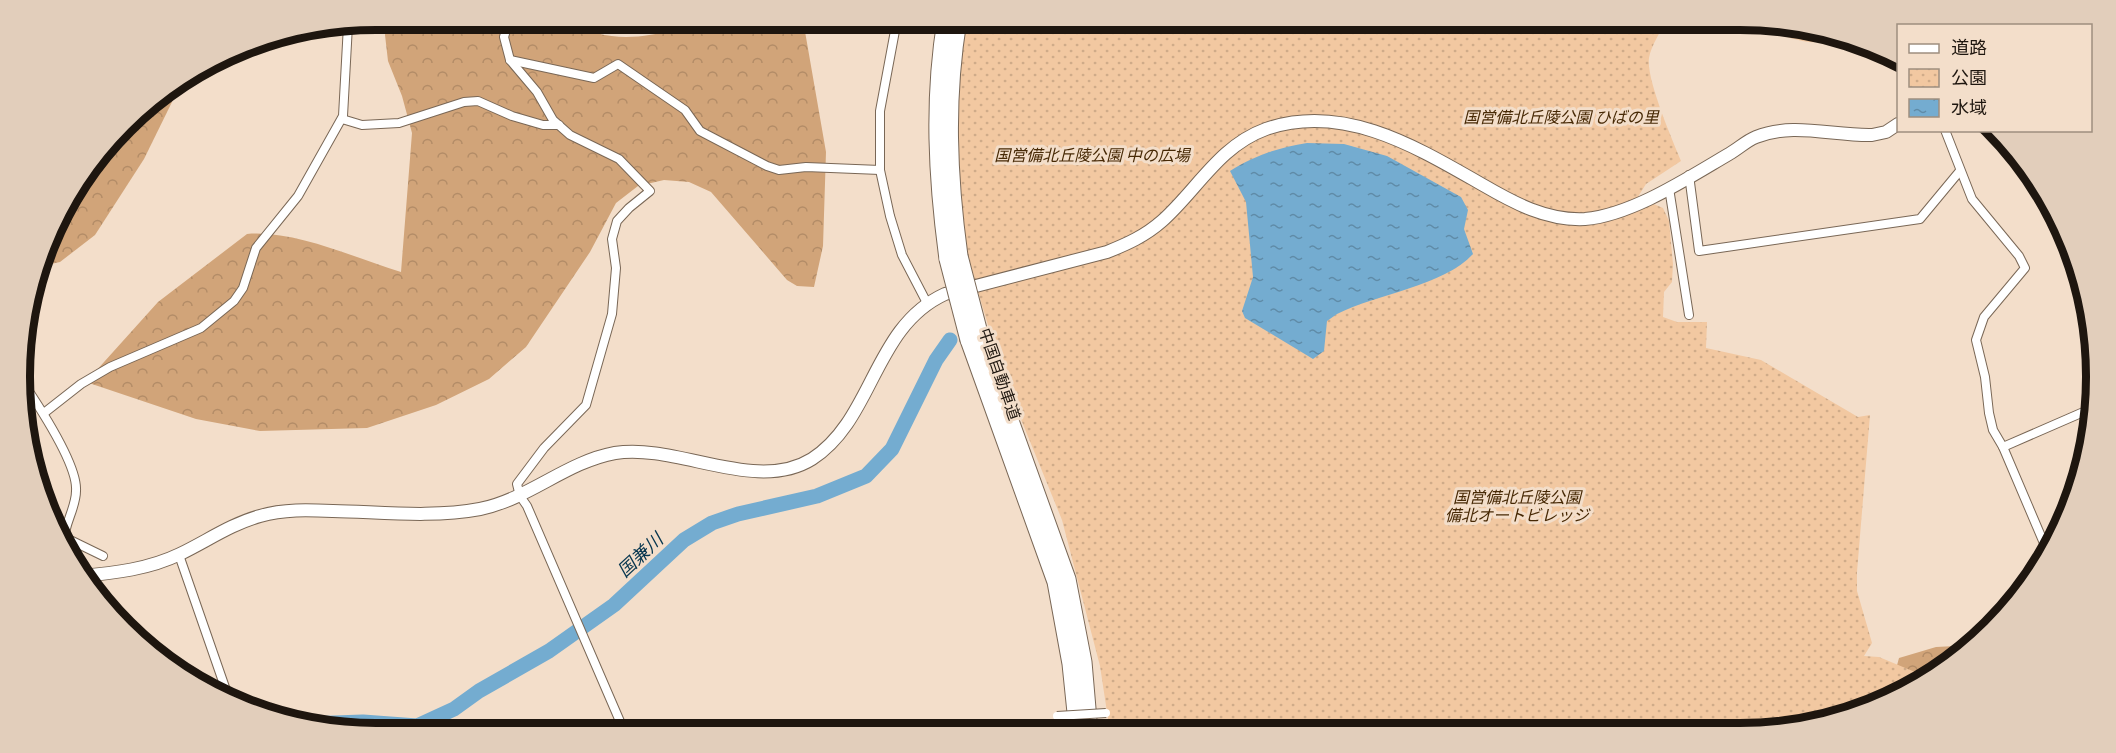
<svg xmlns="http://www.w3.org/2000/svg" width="2116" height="753" font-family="'Source Serif 4','Noto Sans JP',serif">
<defs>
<pattern id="forest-crowns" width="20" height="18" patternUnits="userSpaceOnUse" patternTransform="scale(1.5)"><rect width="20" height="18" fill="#d1a479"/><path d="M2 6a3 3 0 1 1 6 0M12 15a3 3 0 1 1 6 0" fill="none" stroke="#b38c67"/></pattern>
<pattern id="park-dots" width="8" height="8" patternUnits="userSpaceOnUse" patternTransform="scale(1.5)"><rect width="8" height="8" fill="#f2c8a1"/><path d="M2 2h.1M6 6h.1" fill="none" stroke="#cfab89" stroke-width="1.8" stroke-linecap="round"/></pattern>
<pattern id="water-ripples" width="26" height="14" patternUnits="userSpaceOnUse" patternTransform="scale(1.5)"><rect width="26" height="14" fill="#74acd0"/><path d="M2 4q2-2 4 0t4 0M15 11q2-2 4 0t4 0" fill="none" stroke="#5f8ba7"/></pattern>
</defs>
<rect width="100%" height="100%" fill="#f3deca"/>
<g fill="url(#forest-crowns)">
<path d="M 386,20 L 568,20 C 623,55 671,26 729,20 C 753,17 779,20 803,20 L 826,152 L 823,246 L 814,287 L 797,286 L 787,280 L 711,192 L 689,182 L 664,180 L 638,186 L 616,203 L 590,252 L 526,347 L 489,379 L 436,405 L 367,428 L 260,431 L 196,419 L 86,382 L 158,302 L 247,234 C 295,230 355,258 401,272 L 412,133 L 402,96 L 388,61 L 385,35 Z"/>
<polygon points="176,87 172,102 144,159 95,235 60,262 42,266 56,218 141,108"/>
<polygon points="1975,645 1909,689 1896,669 1899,658 1936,647"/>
</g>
<g fill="url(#park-dots)">
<path d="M 952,20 L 1666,20 C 1661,31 1651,46 1649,58 C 1646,79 1672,139 1681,161 L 1646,184 L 1629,211 L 1649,202 L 1663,208 L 1669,221 L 1673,264 L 1672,282 L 1664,292 L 1663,317 L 1677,322 L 1707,322 L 1706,348 L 1761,360 L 1858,417 L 1870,415 L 1857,572 L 1857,591 L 1872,643 L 1864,656 L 1879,657 L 1927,677 L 1897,697 L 1786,730 L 1110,732 L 1100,666 L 1062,520 L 1003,375 L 967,255 L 959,199 Z"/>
<path d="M 1783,25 L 1832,32 L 1837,34 C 1816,48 1803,41 1779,35 Z"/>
</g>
<path fill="url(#water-ripples)" d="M 1307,143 L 1344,144 L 1387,156 L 1461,197 L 1468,210 L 1464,229 L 1473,254 C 1444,286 1376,294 1337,314 L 1327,321 L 1324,351 L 1313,359 L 1245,318 L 1242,311 L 1253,277 L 1246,202 L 1230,171 C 1255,155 1278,148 1307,143 Z"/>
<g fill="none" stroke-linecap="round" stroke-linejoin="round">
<polyline stroke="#74acd0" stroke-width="15" points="305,724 363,722 417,726 454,709 479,691 549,651 614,605 684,540 712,523 738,514 817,496 866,476 892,449 936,360 950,340"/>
<g stroke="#796756" stroke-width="10">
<g id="street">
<polyline points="509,20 504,37 510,60 537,92 553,120 570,135 619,159 650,191 629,208 617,221 612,239 616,268 612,314 586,405 544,448 517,484 520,496 527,506 625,733"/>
<polyline points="897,20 880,111 880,170 890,216 902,255 927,303"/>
<polyline points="510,60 594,78 618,64 685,110 700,131 767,166 779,170 806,167 880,170"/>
<polyline points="342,119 362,125 399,123 464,102 478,101 512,116 543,125 559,125"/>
<polyline points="1945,130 1972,199 2019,256 2025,268 1984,317 1976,340 1985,377 1989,413 1993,430 2003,447 2049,555"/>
<polyline points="1689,175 1699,251 1920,219 1959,172"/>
<polyline points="1669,188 1689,315"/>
<path d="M 26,387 C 40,408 78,466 76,491 C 76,508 64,524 64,541"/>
<polyline points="44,413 81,384 110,367 201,328 234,301 243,288 256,248 298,196 343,116 348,25"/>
<polyline points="2003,447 2088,410"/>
<polyline points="62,536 103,556"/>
<polyline points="179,555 228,696"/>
</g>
</g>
<g stroke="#796756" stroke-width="14">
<path id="secondary" d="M 80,576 C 115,573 149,569 180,554 C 207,541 231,524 260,516 C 284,509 308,510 333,511 C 381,512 432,518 480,509 C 529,499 566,462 615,453 C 677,443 756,494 812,459 C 874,419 873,327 945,294 L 1107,252 C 1127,244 1145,236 1162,221 C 1197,190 1219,146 1266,129 C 1344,102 1418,148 1483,185 C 1514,203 1547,221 1585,219 C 1632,215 1688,178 1729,154 C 1738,149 1746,141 1756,137 C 1793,122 1833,136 1872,135 L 1886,132 L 1898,124"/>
</g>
<g stroke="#796756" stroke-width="17">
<g id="highway">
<path d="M 945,20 C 932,100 936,178 947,259"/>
<path d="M 959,20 C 946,99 949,176 960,256"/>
<polyline points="981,337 1068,579 1084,662 1090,732"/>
<polyline points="968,340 1055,582 1070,664 1077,732"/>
</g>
</g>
<use href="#street" stroke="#fff" stroke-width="8"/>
<use href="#secondary" stroke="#fff" stroke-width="12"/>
<use href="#highway" stroke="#fff" stroke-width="15"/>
<g stroke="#796756" stroke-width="10" stroke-linecap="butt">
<polyline id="street-bridge" points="1057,716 1106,713"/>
</g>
<g stroke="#796756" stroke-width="17" stroke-linecap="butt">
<g id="highway-bridge">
<polyline points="960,256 981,337"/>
<polyline points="947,259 968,340"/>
</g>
</g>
<use href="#street-bridge" stroke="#fff" stroke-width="8"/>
<use href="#highway-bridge" stroke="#fff" stroke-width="15"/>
</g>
<g text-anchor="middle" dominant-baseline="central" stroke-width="6" stroke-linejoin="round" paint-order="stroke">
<g font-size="16" font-style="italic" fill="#472905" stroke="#f3deca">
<text x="1561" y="117">国営備北丘陵公園 ひばの里</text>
<text x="1092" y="155">国営備北丘陵公園 中の広場</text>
<text x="1517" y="497">国営備北丘陵公園<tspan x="1517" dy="18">備北オートビレッジ</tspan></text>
</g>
<g font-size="16" fill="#1e160f" stroke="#f3deca">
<text transform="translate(1000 374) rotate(71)">中国自動車道</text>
</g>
<g font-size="18" font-style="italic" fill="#05354e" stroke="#f3deca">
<text transform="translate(640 555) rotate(-43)">国兼川</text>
</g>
</g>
<path d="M0 0H2116V753H0ZM376 30H1740A346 346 0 0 1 2086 376V377A346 346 0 0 1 1740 723H376A346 346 0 0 1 30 377V376A346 346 0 0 1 376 30Z" fill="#e2cebb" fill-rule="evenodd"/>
<path fill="none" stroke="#1e160f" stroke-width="8" d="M376 30H1740A346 346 0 0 1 2086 376V377A346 346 0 0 1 1740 723H376A346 346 0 0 1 30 377V376A346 346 0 0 1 376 30Z"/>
<rect x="1897" y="24" width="195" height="108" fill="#f3deca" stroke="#9e8e7f" stroke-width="1.5"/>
<rect x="1909" y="44" width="30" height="9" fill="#ffffff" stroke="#9e8e7f" stroke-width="1.5"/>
<text x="1951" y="54" font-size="18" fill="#1e160f">道路</text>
<rect x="1909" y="69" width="30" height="18" fill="url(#park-dots)" stroke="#9e8e7f" stroke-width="1.5"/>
<text x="1951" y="84" font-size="18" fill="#1e160f">公園</text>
<rect x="1909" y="99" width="30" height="18" fill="url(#water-ripples)" stroke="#9e8e7f" stroke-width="1.5"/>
<text x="1951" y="114" font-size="18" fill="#1e160f">水域</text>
</svg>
